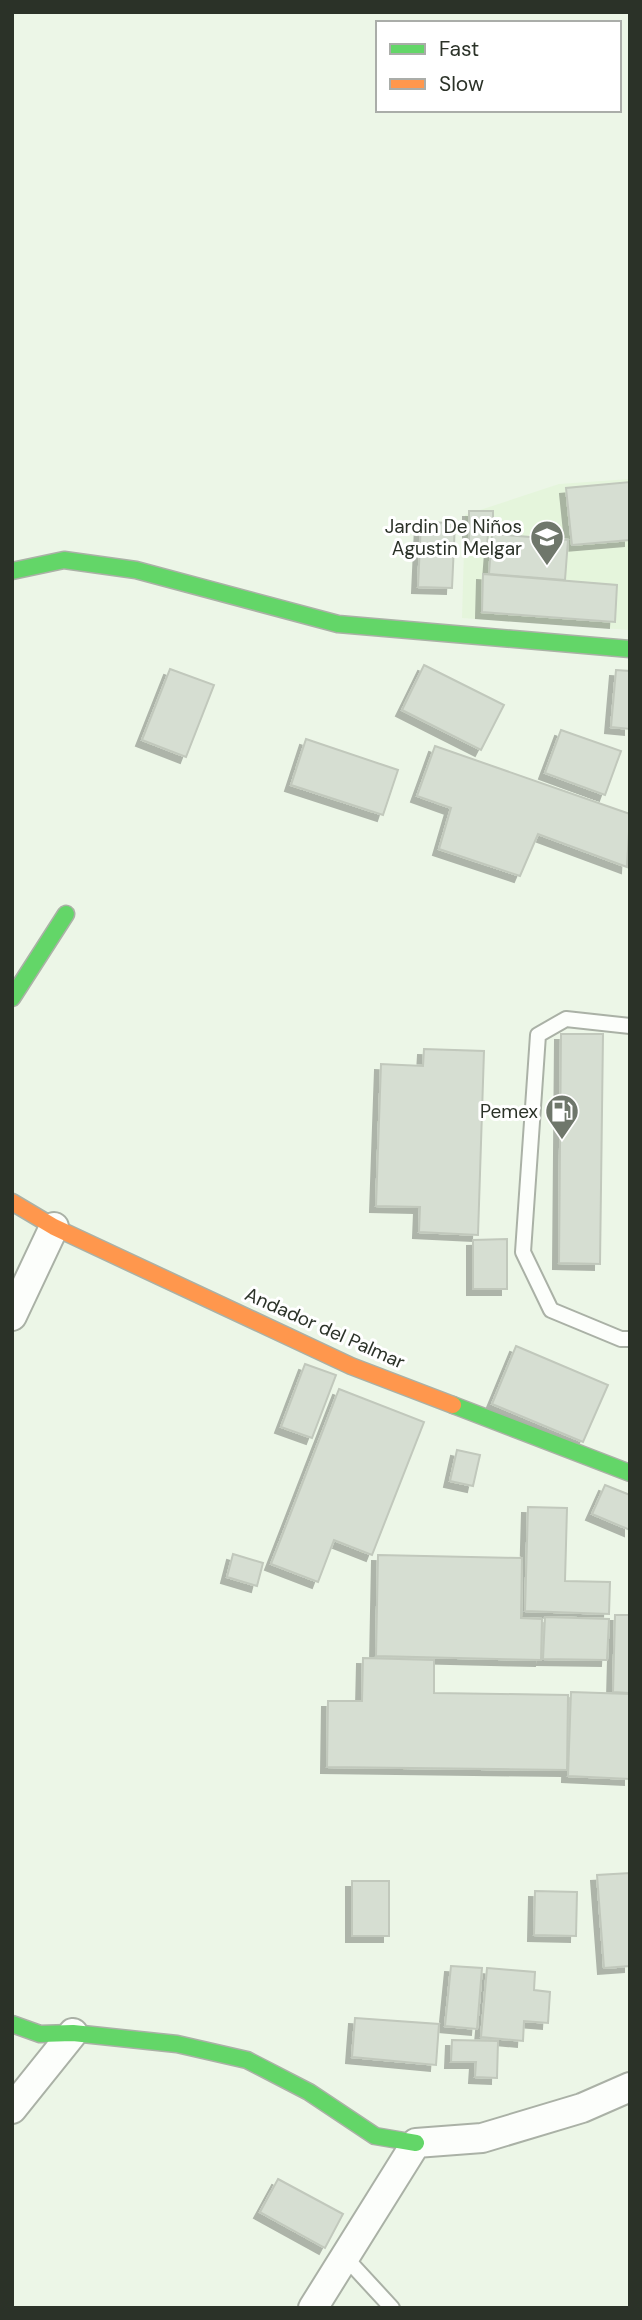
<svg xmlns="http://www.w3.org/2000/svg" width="642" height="2320" font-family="'DM Sans',sans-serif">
<defs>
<filter id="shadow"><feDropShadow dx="-6" dy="6" stdDeviation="0" flood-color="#0004"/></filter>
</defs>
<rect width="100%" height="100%" fill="#ecf6e7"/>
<polygon fill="#e5f5dc" points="630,479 630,630 462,618 465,515 559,484"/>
<g fill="#d6ded2" stroke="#c1c8bc" stroke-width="2" filter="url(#shadow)">
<polygon points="630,482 630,540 572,545 566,488"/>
<polygon points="469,511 493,511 493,533 488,533 487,547 469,546"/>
<polygon points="421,522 455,523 452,588 418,587"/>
<polygon points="492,534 568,540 565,580 489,574"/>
<polygon points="483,574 617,585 615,622 482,612"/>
<polygon points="424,665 504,705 481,750 402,710"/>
<polygon points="170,669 214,685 186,757 142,740"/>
<polygon points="616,670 630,671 630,729 611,727"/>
<polygon points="561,730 621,751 605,795 545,773"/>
<polygon points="306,739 398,770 383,815 291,785"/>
<polygon points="435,746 630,814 627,867 538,834 520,876 439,849 451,808 417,796"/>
<polygon points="561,1034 603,1034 600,1264 559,1263"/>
<polygon points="424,1049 484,1051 478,1235 419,1232 420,1207 376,1206 381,1064 423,1066"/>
<polygon points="507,1239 507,1289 473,1289 473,1240"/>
<polygon points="516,1346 608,1385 583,1442 492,1404"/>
<polygon points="305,1364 336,1375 312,1438 281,1427"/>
<polygon points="339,1389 424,1422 372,1555 334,1540 318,1582 271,1564"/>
<polygon points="457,1450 480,1455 473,1486 450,1481"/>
<polygon points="605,1485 630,1495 630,1530 592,1514"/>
<polygon points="528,1507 567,1508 565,1581 610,1582 609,1614 525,1611"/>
<polygon points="233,1554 263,1563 257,1586 227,1577"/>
<polygon points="378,1555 522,1558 521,1618 542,1619 541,1660 376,1656"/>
<polygon points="615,1615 630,1615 630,1693 613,1692"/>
<polygon points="545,1617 609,1619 607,1660 543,1659"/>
<polygon points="363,1658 434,1660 434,1693 568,1695 567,1770 327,1767 328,1701 362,1701"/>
<polygon points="571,1692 630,1694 630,1779 568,1776"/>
<polygon points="630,1873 630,1966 604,1968 597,1875"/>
<rect x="352" y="1881" width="37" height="55"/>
<polygon points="535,1891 577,1892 576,1936 534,1935"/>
<polygon points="451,1966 482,1968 477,2029 445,2026"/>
<polygon points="487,1968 535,1972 534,1990 550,1992 548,2023 524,2021 523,2041 481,2037"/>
<polygon points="355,2018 439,2024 436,2065 352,2057"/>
<polygon points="452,2040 498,2041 497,2078 475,2077 476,2062 451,2062"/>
<polygon points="278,2179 343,2214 325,2248 260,2212"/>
</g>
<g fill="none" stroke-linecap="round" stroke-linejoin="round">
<g stroke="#aab1a6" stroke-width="18">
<g id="lane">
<polyline points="630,1026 566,1019 538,1035 523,1252 551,1310 621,1339 630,1339"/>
<polyline points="345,2257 392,2308"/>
</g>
</g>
<g stroke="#aab1a6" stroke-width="32">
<g id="street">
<polyline points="12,1316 54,1227"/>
<polyline points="12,2109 73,2033"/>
<polyline points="313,2308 416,2143 482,2138 582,2108 630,2087"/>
</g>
</g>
<g stroke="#aab1a6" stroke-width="19">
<g id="fast">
<polyline points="12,571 64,560 136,570 338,624 630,649"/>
<polyline points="12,998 66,914"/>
<polyline points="453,1405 630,1473"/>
<polyline points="12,2024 40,2034 73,2033 177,2044 247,2060 309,2092 375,2136 416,2143"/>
</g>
</g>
<g stroke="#aab1a6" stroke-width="19">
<polyline id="slow" points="12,1202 54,1227 351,1366 453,1405"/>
</g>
<use href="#lane" stroke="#fcfefb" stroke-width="14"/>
<use href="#street" stroke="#fcfefb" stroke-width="28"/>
<use href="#fast" stroke="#63d668" stroke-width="16"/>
<use href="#slow" stroke="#ff974d" stroke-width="16"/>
</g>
<defs>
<g id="school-pin" transform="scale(1.75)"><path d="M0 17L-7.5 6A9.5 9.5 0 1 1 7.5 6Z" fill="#6f776b" stroke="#fff"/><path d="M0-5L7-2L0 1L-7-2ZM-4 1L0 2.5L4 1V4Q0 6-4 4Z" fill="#fff"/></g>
<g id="fuel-pin" transform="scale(1.75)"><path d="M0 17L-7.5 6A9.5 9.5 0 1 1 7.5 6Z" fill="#6f776b" stroke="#fff"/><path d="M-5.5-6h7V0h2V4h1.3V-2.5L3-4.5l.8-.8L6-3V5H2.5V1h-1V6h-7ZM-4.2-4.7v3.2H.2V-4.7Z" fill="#fff"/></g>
</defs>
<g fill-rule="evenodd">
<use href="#school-pin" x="547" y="537"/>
<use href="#fuel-pin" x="562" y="1111"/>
</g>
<g text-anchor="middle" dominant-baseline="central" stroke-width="6" stroke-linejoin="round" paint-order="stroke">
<g font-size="19" fill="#2b3228" stroke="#fff" text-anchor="end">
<text x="522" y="526">Jardin De Niños<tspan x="522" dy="22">Agustin Melgar</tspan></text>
<text x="538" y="1111">Pemex</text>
</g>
<g font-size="19" fill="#2b3228" stroke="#fff">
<text transform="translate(325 1328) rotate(24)">Andador del Palmar</text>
</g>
</g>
<rect width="642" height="2320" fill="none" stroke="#2b3228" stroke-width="28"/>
<rect x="376" y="21" width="245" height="91" fill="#ffffff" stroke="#aaada9" stroke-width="2"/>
<rect x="390" y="44" width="35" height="10" fill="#63d668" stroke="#aaada9" stroke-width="2"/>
<text x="439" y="56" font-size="21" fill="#2b3228">Fast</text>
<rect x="390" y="79" width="35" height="10" fill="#ff974d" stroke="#aaada9" stroke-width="2"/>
<text x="439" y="91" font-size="21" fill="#2b3228">Slow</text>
</svg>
